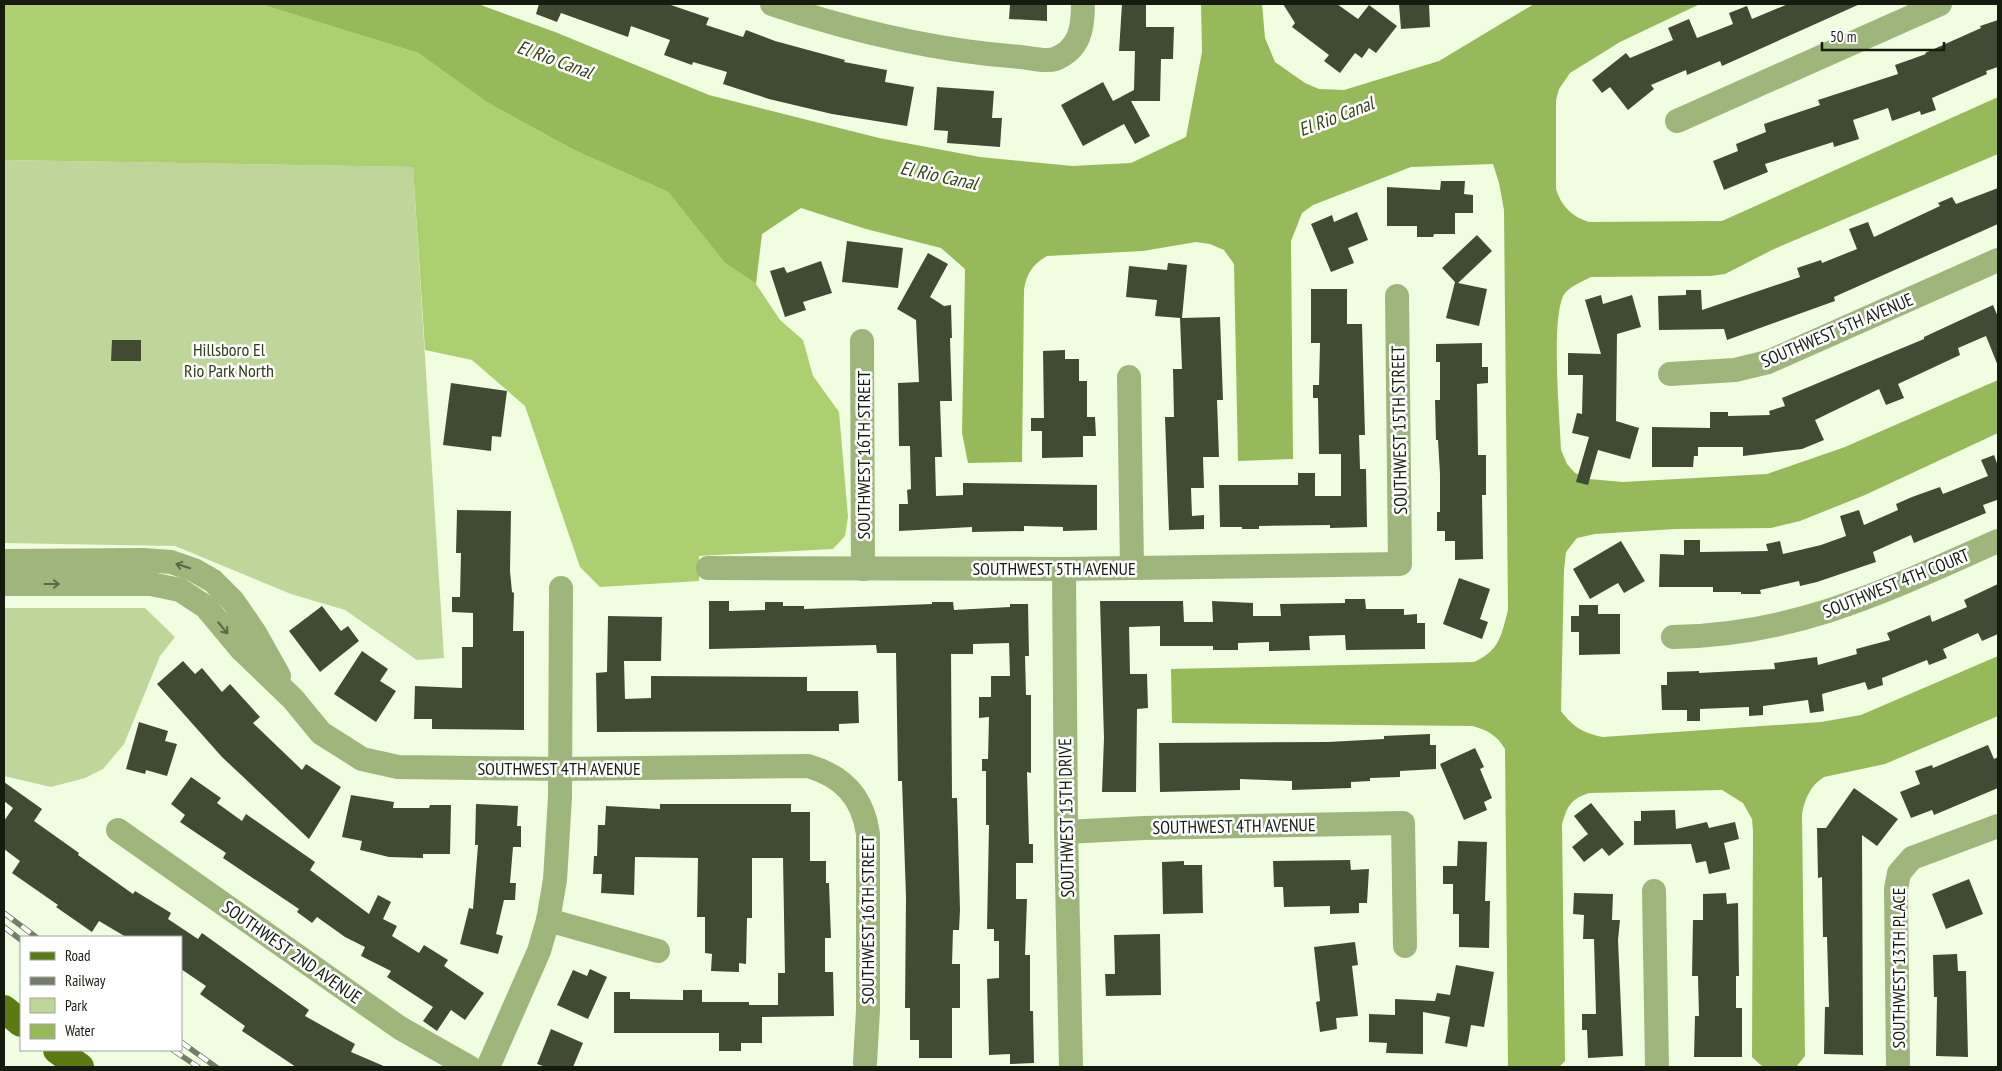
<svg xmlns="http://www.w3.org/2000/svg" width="2002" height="1071" font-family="'PT Sans Narrow',sans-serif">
<rect width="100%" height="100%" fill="#f1fde0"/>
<g fill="#bed69a">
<polygon points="4,160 413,167 444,658 417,660 345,610 291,594 175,546 4,543"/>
<polygon points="4,608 145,608 175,637 160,656 124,744 103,769 85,778 51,787 4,776"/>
</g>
<polygon fill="#accf70" points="4,4 260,4 418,53 488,103 574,150 668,192 725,263 756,284 780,320 803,340 813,376 839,412 848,517 845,536 833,549 699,556 699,581 600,587 580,567 525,406 472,360 425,350 413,167 4,160"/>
<path fill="#96b95a" d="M 260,4 L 478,4 L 555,32 L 709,95 L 879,138 L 980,157 L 1072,166 L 1131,163 L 1186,137 L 1202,52 L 1201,4 L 1262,4 L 1265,38 L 1275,62 L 1305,83 L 1319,89 L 1344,90 L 1439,61 L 1534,4 L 1700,4 L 1620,42 L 1570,73 L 1559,89 L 1556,100 L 1556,189 C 1561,206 1572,217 1589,222 L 1722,221 L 1998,97 L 1998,154 L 1774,249 L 1725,274 L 1711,276 L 1591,277 C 1583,281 1571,286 1565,293 C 1550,313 1560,421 1561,450 L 1567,464 L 1575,473 L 1589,479 L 1623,482 L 1767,474 L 1845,447 L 1998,380 L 1998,433 L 1865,495 L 1800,521 L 1771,528 L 1675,529 L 1595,534 L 1577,538 L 1566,552 L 1564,570 L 1561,711 C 1573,727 1583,733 1603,737 L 1821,722 L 1861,715 L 1998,656 L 1998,716 L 1885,764 L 1824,777 C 1810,786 1805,798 1802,814 L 1805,1056 L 1796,1067 L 1763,1067 L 1752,1057 L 1753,831 L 1752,819 L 1743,803 L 1722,790 L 1589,793 C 1571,799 1567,806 1562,825 L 1565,1061 L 1559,1067 L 1508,1067 L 1505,749 C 1497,735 1487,730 1472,726 L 1172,723 L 1171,669 L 1474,662 C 1500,650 1501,636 1508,610 L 1504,210 L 1499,183 L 1493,164 L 1411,167 L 1313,205 L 1302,213 L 1291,241 L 1293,459 L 1238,461 L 1234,264 L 1224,250 L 1210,244 L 1196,242 L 1143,251 L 1047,256 C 1032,265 1027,273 1024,290 L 1022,462 L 968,463 L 962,433 L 965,269 L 941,248 L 866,229 L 801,208 L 762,234 L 756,284 L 725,263 L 668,192 L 574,150 L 488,103 L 418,53 Z"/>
<g fill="#414b33">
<polygon points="539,4 668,4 709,18 706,25 743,37 746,30 775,41 845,60 844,62 887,70 885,82 914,87 907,126 832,114 769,99 723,84 727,72 693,62 692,65 664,55 670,40 631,26 628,37 561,13 557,22 536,14"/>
<polygon points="1010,4 1047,4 1047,21 1009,19"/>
<polygon points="1122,4 1146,4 1146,27 1174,27 1173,59 1161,59 1160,101 1131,101 1150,136 1135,144 1124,124 1083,146 1061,105 1103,82 1113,101 1134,90 1135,51 1119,51"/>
<polygon points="1283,4 1337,4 1358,19 1369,5 1397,26 1376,53 1369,48 1362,58 1355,53 1340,73 1324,61 1329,55 1292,27 1295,23"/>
<polygon points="1399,4 1429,4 1430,27 1401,29"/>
<polygon points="1788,4 1860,4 1722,66 1720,61 1687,75 1686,70 1651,85 1654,89 1628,110 1610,87 1602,93 1592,80 1626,53 1630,58 1673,40 1668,28 1689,19 1697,38 1733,24 1729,13 1747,6 1752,19"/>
<polygon points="1998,20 1998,67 1986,71 1987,74 1932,98 1936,110 1921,115 1920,111 1892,121 1888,108 1853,120 1859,139 1834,147 1833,142 1765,164 1768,172 1724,190 1713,161 1738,151 1736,144 1766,132 1764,124 1820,105 1818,100 1898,74 1895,65 1926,54 1925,53 1981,28 1980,26"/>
<polygon points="937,87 994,91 992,118 1002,118 1000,147 947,143 948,131 934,130"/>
<polygon points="1441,181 1465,181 1464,194 1473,195 1473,213 1455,213 1455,234 1434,234 1433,237 1417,237 1417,226 1387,226 1387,187 1440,190"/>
<polygon points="1998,188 1998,224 1834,297 1835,301 1727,340 1724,329 1659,330 1658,296 1686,295 1686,290 1701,290 1702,310 1800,277 1797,268 1821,260 1822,263 1857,249 1849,229 1868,222 1874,237 1940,206 1938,203 1952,197 1956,204"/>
<polygon points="1357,212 1368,240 1348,248 1354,263 1331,272 1311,224 1332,215 1334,222"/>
<polygon points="1477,235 1492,251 1458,283 1487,289 1479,326 1446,318 1455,282 1442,268"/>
<polygon points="847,241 903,248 898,288 842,282"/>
<polygon points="928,253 948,264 930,297 944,306 951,305 952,338 950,338 952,401 940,401 942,457 935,457 936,496 963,495 963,483 1097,485 1097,530 1063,531 1063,527 1024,526 1024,531 972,532 972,527 899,531 899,504 908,504 907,490 911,489 910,446 899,446 898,383 919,382 916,320 897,309"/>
<polygon points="821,261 832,293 803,302 806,310 785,317 770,271 784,267 787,273"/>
<polygon points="1168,263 1187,265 1182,318 1220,317 1223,400 1217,400 1219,457 1203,457 1204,488 1191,488 1192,516 1204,515 1204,529 1169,530 1165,417 1174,417 1173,369 1182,369 1180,318 1155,316 1157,300 1126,297 1129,266 1167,270"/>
<polygon points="1311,289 1347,289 1347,324 1362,324 1365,435 1359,435 1360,469 1366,469 1367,527 1330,528 1330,525 1259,526 1259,529 1242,529 1242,527 1220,527 1219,485 1298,485 1298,473 1315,473 1315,496 1341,496 1341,454 1319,454 1318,398 1313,398 1313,385 1319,385 1320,343 1311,343"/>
<polygon points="1601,295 1603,304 1632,295 1641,327 1617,334 1616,421 1639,428 1630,459 1598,450 1588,485 1576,482 1589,437 1572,433 1577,413 1582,414 1583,375 1568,375 1568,353 1601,354 1585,300"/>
<polygon points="1993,305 1998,317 1998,366 1986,336 1958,348 1960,355 1898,384 1904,398 1886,405 1879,389 1815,420 1824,440 1802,449 1743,456 1743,447 1698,447 1698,456 1694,456 1693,467 1652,467 1652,427 1710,428 1710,412 1728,412 1728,416 1770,415 1769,411 1785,406 1782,398 1924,339 1924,337"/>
<polygon points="112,340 141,340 141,361 111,361"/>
<polygon points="1482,343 1482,367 1488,367 1488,383 1477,384 1478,455 1486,455 1486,495 1482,495 1483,559 1455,560 1455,541 1445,541 1445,531 1437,531 1437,512 1440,512 1440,474 1438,440 1436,440 1435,400 1440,400 1440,362 1436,362 1436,344"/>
<polygon points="1065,350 1065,359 1079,359 1079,381 1087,381 1087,417 1095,417 1096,436 1083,436 1083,457 1042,458 1042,431 1031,431 1031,418 1044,418 1043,351"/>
<polygon points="451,383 507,391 501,437 492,436 491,451 443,445"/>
<polygon points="1994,455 1998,466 1998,501 1997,500 1983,505 1986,513 1914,543 1911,535 1873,552 1876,562 1817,582 1800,586 1799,581 1760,590 1761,594 1741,594 1741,592 1713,592 1713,587 1659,587 1660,554 1684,555 1684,540 1700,540 1700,552 1768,551 1766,544 1780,541 1783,554 1821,545 1846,536 1840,516 1859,510 1864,525 1898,510 1896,504 1912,497 1940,487 1943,494 1988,476 1981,460"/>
<polygon points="457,510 511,511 510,571 512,592 514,593 513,631 524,631 524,730 432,729 432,719 414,719 415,686 462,688 462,647 473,647 473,613 452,612 452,597 460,597 461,553 456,553"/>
<polygon points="1621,541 1645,581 1624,593 1618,583 1590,599 1573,569"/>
<polygon points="1459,578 1490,589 1480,619 1488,622 1482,639 1443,624"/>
<polygon points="1998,584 1998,634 1982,641 1978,633 1943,649 1947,658 1929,665 1927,660 1882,678 1883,685 1868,690 1865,682 1822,694 1824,711 1810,713 1808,700 1763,706 1763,715 1749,716 1749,707 1700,709 1700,721 1687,721 1687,710 1662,710 1661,685 1667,685 1667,672 1699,671 1699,673 1775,669 1774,663 1817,657 1818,665 1857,654 1856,649 1890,640 1887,633 1930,615 1932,622 1967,607 1964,600"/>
<polygon points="1345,599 1365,599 1366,609 1404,609 1404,615 1417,614 1417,623 1425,623 1425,649 1346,650 1345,635 1309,636 1310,650 1269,651 1269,642 1238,643 1238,650 1213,650 1213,646 1160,646 1160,626 1129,627 1130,674 1147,674 1148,708 1137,709 1136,792 1102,792 1104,738 1100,601 1183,601 1184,622 1213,622 1212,601 1253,603 1253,616 1281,616 1280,604 1345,603"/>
<polygon points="709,601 729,601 729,611 765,610 765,602 783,602 783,606 804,606 804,609 932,604 932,602 953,602 954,610 1010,607 1010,604 1028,604 1029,656 1025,656 1026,695 1031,695 1031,773 1027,772 1029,844 1033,844 1033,863 1016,863 1016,899 1027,899 1025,955 1030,955 1030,1011 1033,1011 1034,1063 1010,1064 1010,1054 989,1055 987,979 999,978 999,941 994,941 994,929 987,929 989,825 986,825 986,771 982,771 982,759 988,759 989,717 979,718 979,697 991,697 991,676 1010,676 1009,643 973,644 973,654 951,654 952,798 957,798 960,910 959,930 953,930 952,964 960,964 960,1008 952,1008 952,1058 919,1058 919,1040 910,1040 910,1008 905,1008 906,897 902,781 898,781 896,653 877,653 876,645 709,649"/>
<polygon points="1579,605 1598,605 1598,614 1620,614 1620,654 1579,655 1579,632 1571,632 1571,616 1579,616"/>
<polygon points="322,606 341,631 348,626 359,641 320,672 289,631"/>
<polygon points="608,616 662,617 661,661 624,661 625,699 651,698 651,676 807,677 807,691 858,691 859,723 839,724 839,731 597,732 596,673 607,672"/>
<polygon points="362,651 388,669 380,681 396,691 376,722 334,694"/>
<polygon points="183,661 195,674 202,668 222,692 230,684 260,717 253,723 302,770 306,764 341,787 309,839 222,757 157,684"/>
<polygon points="139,722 168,731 165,741 177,744 167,776 146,770 145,774 126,769"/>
<polygon points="1430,734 1430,745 1436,745 1436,769 1400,771 1400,777 1370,778 1370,781 1351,782 1351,788 1292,790 1292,781 1240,779 1240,790 1160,792 1159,743 1328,742 1384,739 1384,736"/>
<polygon points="1988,745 1994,759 1998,757 1998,788 1934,815 1932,810 1911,818 1900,792 1920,784 1915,771 1932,765 1933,768"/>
<polygon points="1475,748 1484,767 1480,769 1492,798 1484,802 1487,810 1464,820 1440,764"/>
<polygon points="191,777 221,798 217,803 242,821 246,814 315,862 310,870 369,914 378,895 391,902 383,919 397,926 392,936 419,953 424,945 448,960 444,966 484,993 465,1020 451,1010 437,1031 423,1021 433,1007 387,977 391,971 361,956 365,947 345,937 317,917 312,923 297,912 299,909 223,858 226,853 180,822 185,815 171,804"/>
<polygon points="4,782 42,809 34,821 79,853 78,855 133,894 135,891 171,913 168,919 198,939 202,933 309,1010 305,1016 355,1044 351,1052 386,1067 296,1067 242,1031 245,1026 200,994 206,986 181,969 181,937 126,937 99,921 92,932 56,907 58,905 12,873 20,861 4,849 4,821 13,808 4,801"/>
<polygon points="1854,788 1898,819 1877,846 1862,835 1863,1055 1824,1054 1825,1007 1829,1007 1827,937 1823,937 1822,877 1818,878 1817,828 1826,828"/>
<polygon points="351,795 394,802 393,808 429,808 430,805 451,805 450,854 423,854 423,858 389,857 360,850 362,841 342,837"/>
<polygon points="1591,803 1624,844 1609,856 1602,848 1584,862 1572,847 1588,834 1574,816"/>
<polygon points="476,804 518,806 517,826 521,826 521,847 513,847 510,883 516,883 515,900 504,900 496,934 503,936 498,954 460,944 469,908 473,909 478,845 475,845"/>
<polygon points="660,804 791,804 791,812 810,812 810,861 826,861 826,883 829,883 831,938 825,938 825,972 833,972 834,1016 762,1017 762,1043 741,1043 741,1051 719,1051 719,1033 614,1033 614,992 630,992 630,999 683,1000 683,990 702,990 702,1002 749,1002 749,1005 778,1005 778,973 785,973 783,858 752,858 752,918 747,918 746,964 739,963 739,972 711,971 712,954 705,953 705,917 697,917 698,858 635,857 634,895 601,893 602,874 593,874 594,856 597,856 598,825 605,825 606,806 660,809"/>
<polygon points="1675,810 1676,829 1707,822 1709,828 1735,822 1739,839 1724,843 1730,869 1709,874 1706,861 1696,863 1691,844 1634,845 1634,821 1641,821 1641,811"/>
<polygon points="1458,841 1487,842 1485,901 1490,901 1489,948 1459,947 1459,914 1453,914 1453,884 1443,884 1443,866 1457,866"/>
<polygon points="1350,860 1351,870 1369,869 1367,903 1359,903 1359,913 1330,914 1330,906 1284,907 1283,887 1274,887 1273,861"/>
<polygon points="1184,861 1184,865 1202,865 1203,913 1163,914 1162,862"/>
<polygon points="1969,879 1983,914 1946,929 1932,894"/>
<polygon points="1574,893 1613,894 1612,920 1620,920 1618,940 1623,1056 1588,1058 1587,1030 1582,1030 1582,1014 1596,1014 1594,939 1583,939 1584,915 1573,914"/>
<polygon points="1726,893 1727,904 1738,903 1739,976 1736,976 1736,1008 1742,1008 1742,1057 1694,1057 1695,1016 1699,1016 1698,976 1692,976 1693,920 1703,920 1703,894"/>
<polygon points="1160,934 1161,995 1106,996 1105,974 1115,974 1114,935"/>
<polygon points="1355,942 1358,965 1352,966 1358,1016 1336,1018 1337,1029 1320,1032 1316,1002 1320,1001 1314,947"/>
<polygon points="1957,954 1958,971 1966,971 1968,1057 1936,1056 1937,997 1934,997 1933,955"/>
<polygon points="1456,965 1494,972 1484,1027 1471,1025 1467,1047 1445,1043 1450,1017 1423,1012 1423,1054 1386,1053 1387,1043 1369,1042 1369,1014 1395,1015 1395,999 1435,1001 1437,993 1450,995"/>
<polygon points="590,969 607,977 588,1019 557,1005 573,970 587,976"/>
<polygon points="551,1029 583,1043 573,1067 546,1067 537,1064"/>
</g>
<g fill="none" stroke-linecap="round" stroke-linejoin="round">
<g stroke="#9eb67b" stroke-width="24">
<path d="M 772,4 C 853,31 936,51 1021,57 C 1030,58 1046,62 1055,59 C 1080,49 1083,28 1083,4"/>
<polyline points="1677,121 1940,4"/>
<polyline points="862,341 863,569"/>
<polyline points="1670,374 1735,370 1768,362 1998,260"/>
<polyline points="1129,377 1132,568"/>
<polyline points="4,561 144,560 171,562 194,570 213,581 233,601 255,633 279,676"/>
<polyline points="708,568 1064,569 1400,564 1397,296"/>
<polyline points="1064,569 1066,832 1071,1067"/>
<path d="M 4,584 L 151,584 L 180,590 L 206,607 L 241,649 L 293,699 L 321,733 L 362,759 L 398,767 L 560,769 L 808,766 C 843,776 863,797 868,834 L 868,1010 L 865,1063"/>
<path d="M 1673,637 C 1798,635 1887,590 1998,541"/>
<polyline points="118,830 400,1028 469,1067"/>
<polyline points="1066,832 1144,828 1403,823 1405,946"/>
<polyline points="1654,891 1657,1067"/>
<polyline points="548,920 658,951"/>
<polyline points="488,1067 539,951 548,920 555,880 560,797 561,588"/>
<polyline points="1898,1067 1896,889 1899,873 1912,858 1998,826"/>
</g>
<g stroke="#5b7a13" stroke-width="28">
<polyline points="4,1009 21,1023"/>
<polyline points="57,1050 80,1067"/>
</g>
<g stroke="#747c6a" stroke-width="5.5">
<g id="rail">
<polyline points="4,913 36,937"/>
<polyline points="4,927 21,940"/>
<polyline points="181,1042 216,1067"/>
<polyline points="173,1050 198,1067"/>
</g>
</g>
<use href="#rail" stroke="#fff" stroke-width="4" stroke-dasharray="11" stroke-linecap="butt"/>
</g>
<defs><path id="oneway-shaft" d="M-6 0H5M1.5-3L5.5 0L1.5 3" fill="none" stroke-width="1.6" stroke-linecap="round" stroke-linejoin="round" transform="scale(1.25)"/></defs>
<g stroke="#5a6846">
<use href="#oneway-shaft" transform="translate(183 566) rotate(-162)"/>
<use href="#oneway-shaft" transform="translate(52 584)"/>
<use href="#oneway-shaft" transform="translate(223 628) rotate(50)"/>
</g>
<g text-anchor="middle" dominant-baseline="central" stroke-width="5" stroke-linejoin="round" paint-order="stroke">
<g font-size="18" fill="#161b10" stroke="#fff">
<text transform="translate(1837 330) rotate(-23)">SOUTHWEST 5TH AVENUE</text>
<text transform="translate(1399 430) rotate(-91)">SOUTHWEST 15TH STREET</text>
<text transform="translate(863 455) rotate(-90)">SOUTHWEST 16TH STREET</text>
<text x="1054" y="568">SOUTHWEST 5TH AVENUE</text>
<text transform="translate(1896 583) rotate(-22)">SOUTHWEST 4TH COURT</text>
<text x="559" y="768">SOUTHWEST 4TH AVENUE</text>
<text transform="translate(1066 818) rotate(-91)">SOUTHWEST 15TH DRIVE</text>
<text transform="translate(1234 826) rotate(-1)">SOUTHWEST 4TH AVENUE</text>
<text transform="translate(867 920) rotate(-90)">SOUTHWEST 16TH STREET</text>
<text transform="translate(292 952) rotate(35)">SOUTHWEST 2ND AVENUE</text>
<text transform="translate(1898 968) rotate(-90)">SOUTHWEST 13TH PLACE</text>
</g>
<g font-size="18" fill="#2f3d16" stroke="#fff">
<text x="229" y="349">Hillsboro El<tspan x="229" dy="21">Rio Park North</tspan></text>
</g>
<g font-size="19" font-style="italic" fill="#34421b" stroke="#fff">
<text transform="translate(555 59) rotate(20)">El Rio Canal</text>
<text transform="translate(1336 116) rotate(-21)">El Rio Canal</text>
<text transform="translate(939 175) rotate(12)">El Rio Canal</text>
</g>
</g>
<rect width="2002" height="1071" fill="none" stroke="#161b10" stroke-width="10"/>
<rect x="20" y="936" width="162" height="115" fill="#ffffff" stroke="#a2a49f"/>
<rect x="30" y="952" width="25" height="8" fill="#5b7a13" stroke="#a2a49f"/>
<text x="65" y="961" font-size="15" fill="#161b10">Road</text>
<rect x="30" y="977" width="25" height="8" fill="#747c6a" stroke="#a2a49f"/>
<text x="65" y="986" font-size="15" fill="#161b10">Railway</text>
<rect x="30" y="998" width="25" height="15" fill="#bed69a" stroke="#a2a49f"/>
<text x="65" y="1011" font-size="15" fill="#161b10">Park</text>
<rect x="30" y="1024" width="25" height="15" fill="#96b95a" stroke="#a2a49f"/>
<text x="65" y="1036" font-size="15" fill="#161b10">Water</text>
<path d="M1822 42v8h122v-8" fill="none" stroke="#161b10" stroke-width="2.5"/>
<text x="1830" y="42" font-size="15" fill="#161b10" stroke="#ffffff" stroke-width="4" paint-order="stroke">50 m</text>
</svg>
